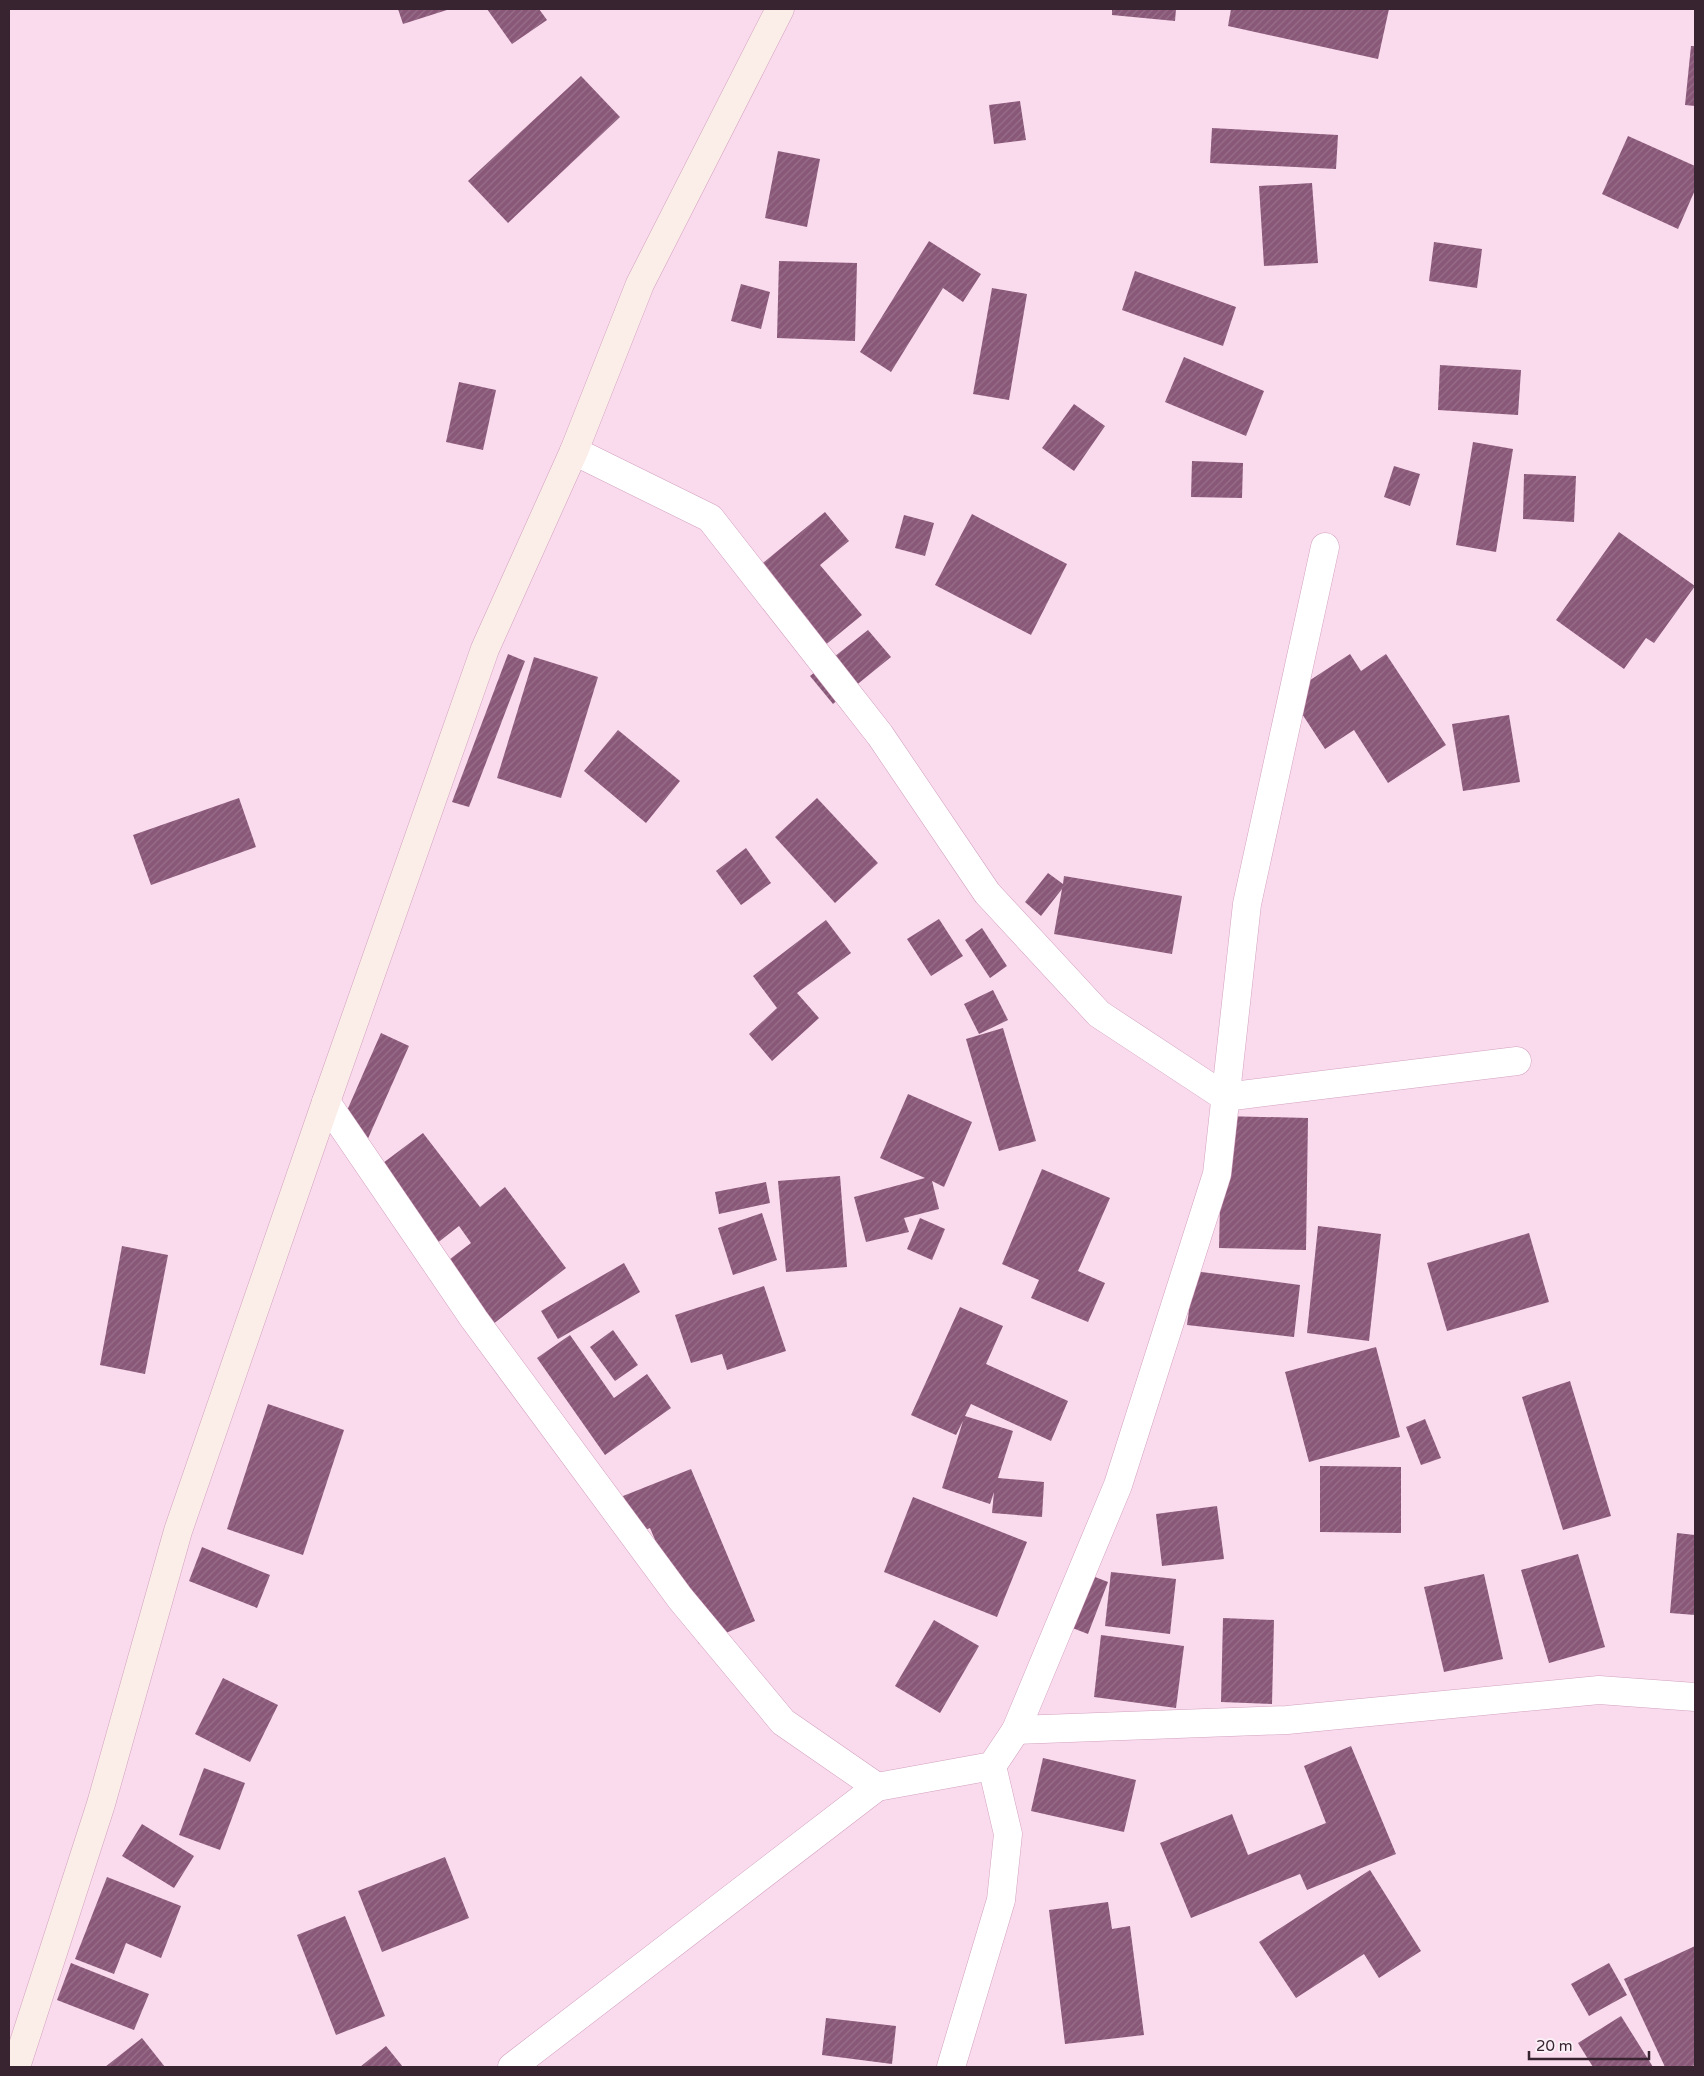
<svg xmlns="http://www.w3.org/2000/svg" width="1704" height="2076" font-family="'Varela Round',sans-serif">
<defs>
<pattern id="building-hatch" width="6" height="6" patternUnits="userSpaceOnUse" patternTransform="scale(1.25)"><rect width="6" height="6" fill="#895778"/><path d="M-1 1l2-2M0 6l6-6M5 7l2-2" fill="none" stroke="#98708a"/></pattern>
</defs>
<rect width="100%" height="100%" fill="#fadaed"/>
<g fill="url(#building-hatch)">
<polygon points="398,9 450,9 403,24"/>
<polygon points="487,9 539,9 547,20 512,44"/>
<polygon points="1112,9 1176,9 1175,21 1112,15"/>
<polygon points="1231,9 1389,9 1378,59 1228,26"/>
<polygon points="1691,46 1695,46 1695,106 1685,105"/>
<polygon points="581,76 620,117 508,223 468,181"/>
<polygon points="1020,101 1026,140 994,144 989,105"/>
<polygon points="1212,128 1338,135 1336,169 1210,163"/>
<polygon points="1628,136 1695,166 1695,190 1678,229 1602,194"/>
<polygon points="778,151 820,159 807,227 765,218"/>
<polygon points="1312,183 1318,263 1264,266 1259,186"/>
<polygon points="929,241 981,274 963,302 943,288 891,372 860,352"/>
<polygon points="1434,242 1482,249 1477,288 1429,281"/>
<polygon points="779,261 857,263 855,341 777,338"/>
<polygon points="1135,271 1236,307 1223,346 1122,310"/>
<polygon points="741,284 770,292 761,329 731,321"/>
<polygon points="992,288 1027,294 1009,400 973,394"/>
<polygon points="1184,357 1264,391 1246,436 1165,402"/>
<polygon points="1440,365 1521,370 1518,415 1438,410"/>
<polygon points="459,382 496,390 483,450 446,442"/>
<polygon points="1074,404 1105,426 1074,471 1042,448"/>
<polygon points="1473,442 1513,449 1496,552 1456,545"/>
<polygon points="1192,461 1243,463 1242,498 1191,497"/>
<polygon points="1394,466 1420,474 1410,506 1384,497"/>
<polygon points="1524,474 1576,476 1574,522 1523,519"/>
<polygon points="825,512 849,541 820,565 862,615 807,660 788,637 809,621 787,594 777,602 752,572"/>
<polygon points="972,514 1067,564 1031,635 935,585"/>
<polygon points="904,515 934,523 925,556 895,548"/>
<polygon points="1619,532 1695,586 1654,643 1646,638 1624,669 1556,620"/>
<polygon points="868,630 891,657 833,704 810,676"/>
<polygon points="508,654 525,661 469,807 452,802"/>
<polygon points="1350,654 1361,671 1386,654 1446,745 1388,783 1354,730 1325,749 1289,694"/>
<polygon points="534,657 598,677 561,798 497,778"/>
<polygon points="1509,715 1520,782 1463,791 1452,724"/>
<polygon points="618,730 680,781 646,823 584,771"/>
<polygon points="239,798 256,847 151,885 133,835"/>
<polygon points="817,798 878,863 835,903 775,837"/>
<polygon points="746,848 771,883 741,905 716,871"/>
<polygon points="1048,873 1063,884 1064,876 1182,896 1172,954 1054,934 1062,889 1041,916 1025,902"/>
<polygon points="939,919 963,956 931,976 907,939"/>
<polygon points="826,920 851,953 797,993 819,1018 772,1061 749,1034 777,1008 753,976"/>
<polygon points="982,928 1007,966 990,978 965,940"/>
<polygon points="993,990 1008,1020 979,1034 964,1004"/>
<polygon points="1003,1028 1036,1141 999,1151 966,1039"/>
<polygon points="381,1033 409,1046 366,1143 338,1131"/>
<polygon points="908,1094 972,1122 944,1187 932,1181 939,1209 904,1218 909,1232 866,1242 854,1197 925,1178 880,1158"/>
<polygon points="1222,1116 1308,1118 1306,1250 1219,1248"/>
<polygon points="423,1133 480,1207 505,1187 566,1268 484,1331 437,1269 471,1243 459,1226 422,1255 363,1178"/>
<polygon points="1042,1169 1110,1198 1078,1271 1105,1283 1088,1322 1031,1298 1039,1280 1002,1264"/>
<polygon points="840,1176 847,1267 786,1272 778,1181"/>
<polygon points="766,1182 770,1203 719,1214 715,1192"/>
<polygon points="762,1213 777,1260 733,1275 718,1228"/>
<polygon points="920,1218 945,1229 932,1260 907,1249"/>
<polygon points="1318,1226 1381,1234 1369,1341 1307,1333"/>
<polygon points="1529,1233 1549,1302 1447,1331 1427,1263"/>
<polygon points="122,1246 168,1255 145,1374 100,1365"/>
<polygon points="624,1263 640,1292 558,1339 541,1311"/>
<polygon points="1194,1271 1300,1285 1294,1337 1187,1325"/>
<polygon points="764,1286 786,1351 727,1370 722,1354 691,1363 675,1315"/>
<polygon points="960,1307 1003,1326 986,1364 1068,1401 1051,1441 971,1404 965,1416 1013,1431 998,1478 1044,1482 1042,1517 992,1513 994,1492 990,1504 942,1488 963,1421 956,1435 911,1415"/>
<polygon points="613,1330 638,1365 615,1381 590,1347"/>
<polygon points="570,1335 614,1398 647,1374 671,1408 605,1455 537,1358"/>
<polygon points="1376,1347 1400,1437 1309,1462 1285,1372"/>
<polygon points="1570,1381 1611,1516 1563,1530 1522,1397"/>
<polygon points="268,1404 344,1430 303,1555 227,1529"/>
<polygon points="1425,1419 1441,1458 1421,1465 1406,1427"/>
<polygon points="1320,1466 1401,1467 1401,1533 1320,1532"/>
<polygon points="691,1469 755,1621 699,1644 650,1528 638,1533 623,1496"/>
<polygon points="913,1497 1027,1542 997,1617 884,1572"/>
<polygon points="1217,1506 1224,1559 1162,1566 1156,1514"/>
<polygon points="1677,1533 1695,1535 1695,1615 1670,1613"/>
<polygon points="202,1547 270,1575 257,1608 189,1581"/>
<polygon points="1578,1554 1605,1647 1549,1663 1521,1570"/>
<polygon points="1077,1570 1108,1582 1088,1634 1057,1622"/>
<polygon points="1111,1572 1176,1579 1170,1634 1105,1626"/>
<polygon points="1484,1574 1503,1659 1444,1672 1424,1587"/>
<polygon points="1223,1618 1274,1620 1272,1704 1221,1702"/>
<polygon points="934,1620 979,1646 940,1713 895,1686"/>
<polygon points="1101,1635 1184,1646 1176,1708 1094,1697"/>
<polygon points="223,1678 278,1705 250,1762 195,1734"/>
<polygon points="1351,1746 1396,1854 1307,1890 1300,1874 1191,1918 1160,1843 1232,1814 1248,1855 1326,1823 1304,1766"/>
<polygon points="1043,1758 1136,1780 1124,1832 1031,1811"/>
<polygon points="204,1768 245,1783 220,1850 179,1835"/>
<polygon points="142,1824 194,1856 174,1888 122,1856"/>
<polygon points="445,1857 469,1918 382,1952 358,1891"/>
<polygon points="1370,1870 1421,1951 1379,1978 1364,1954 1296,1998 1259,1942"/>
<polygon points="107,1877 181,1906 161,1958 126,1943 114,1974 75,1959"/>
<polygon points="1108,1902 1112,1929 1130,1926 1144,2035 1065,2044 1049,1910"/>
<polygon points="345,1916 385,2016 336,2035 297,1935"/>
<polygon points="1695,1946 1695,2065 1690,2067 1665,2067 1624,1979"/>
<polygon points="71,1963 149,1994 134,2030 57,2000"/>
<polygon points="1609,1963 1627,1995 1589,2016 1571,1984"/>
<polygon points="1621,2016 1653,2067 1593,2067 1578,2043"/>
<polygon points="826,2018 896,2026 892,2064 822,2055"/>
<polygon points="142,2038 165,2067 105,2067"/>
<polygon points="386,2046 403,2067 360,2067"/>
</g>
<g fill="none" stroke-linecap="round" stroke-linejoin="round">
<g stroke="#d2a2c0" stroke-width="29">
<g id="street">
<polyline points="574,451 710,518 880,735 987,893 1099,1014 1225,1097 1517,1061"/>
<polyline points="326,1102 474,1319 680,1598 783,1722 877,1787"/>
<polyline points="1016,1730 1287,1720 1599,1690 1695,1697"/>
<polyline points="512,2067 877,1787 992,1766 1016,1730 1118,1485 1217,1174 1247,904 1325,547"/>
<polyline points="951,2067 1001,1900 1008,1834 992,1766"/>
</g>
</g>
<g stroke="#d2a2c0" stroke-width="29">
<polyline id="secondary" points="16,2067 101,1804 178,1531 326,1102 485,649 574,451 640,284 780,9"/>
</g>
<use href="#street" stroke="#fff" stroke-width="28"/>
<use href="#secondary" stroke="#fbede8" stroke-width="28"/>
</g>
<rect width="1704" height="2076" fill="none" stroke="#372430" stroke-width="20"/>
<path d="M1529 2051v8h120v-8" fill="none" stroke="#372430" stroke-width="2.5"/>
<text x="1536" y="2051" font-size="15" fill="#372430" stroke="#f9eff5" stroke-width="4" paint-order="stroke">20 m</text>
</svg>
